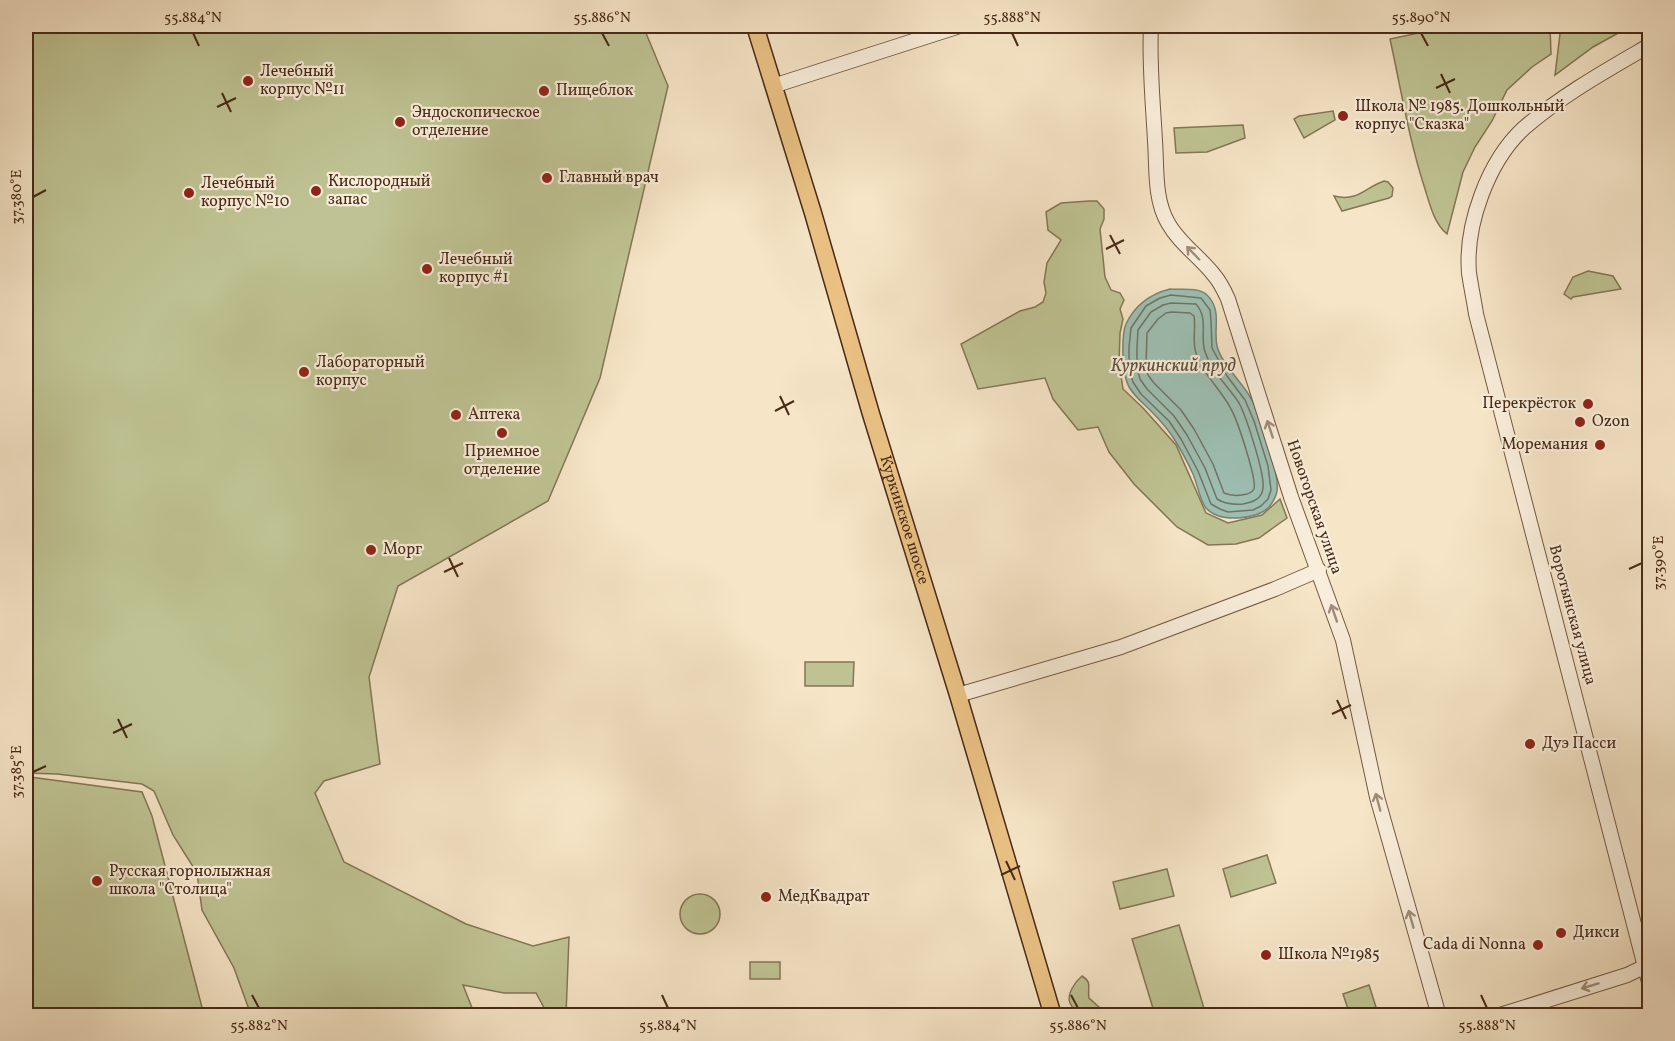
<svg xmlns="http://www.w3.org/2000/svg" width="1675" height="1041" font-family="Vollkorn,serif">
<rect width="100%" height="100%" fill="#f6e5c7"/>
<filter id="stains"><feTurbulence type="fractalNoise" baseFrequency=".00333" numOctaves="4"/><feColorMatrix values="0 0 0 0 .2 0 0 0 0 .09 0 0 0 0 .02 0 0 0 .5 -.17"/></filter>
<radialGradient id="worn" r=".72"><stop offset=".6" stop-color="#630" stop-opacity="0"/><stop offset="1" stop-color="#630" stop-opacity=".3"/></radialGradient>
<g fill="#bfc393" stroke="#847654" stroke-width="1.5">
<polygon points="26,26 643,26 668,86 600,378 548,501 398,586 369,677 380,764 324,781 315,793 344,862 466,924 533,946 569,937 566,1015 548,1015 536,993 504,993 463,985 474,1013 474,1015 251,1015 234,968 202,910 197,873 173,835 154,791 142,784 57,774 26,773"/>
<path d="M 1451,26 L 1550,26 L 1551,54 L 1532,67 L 1507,90 L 1492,121 L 1475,147 L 1463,172 L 1447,234 C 1434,223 1430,205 1425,189 C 1409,140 1401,89 1390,39 Z"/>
<polygon points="1559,26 1631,26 1593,47 1555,75 1560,34"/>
<polygon points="1333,111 1335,120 1304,138 1294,119 1299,116"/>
<polygon points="1243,125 1245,138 1207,152 1176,153 1174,128"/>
<path d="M 1384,181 L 1388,182 L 1393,188 L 1392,196 L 1389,198 L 1342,211 L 1334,196 C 1358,202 1364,188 1384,181 Z"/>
<polygon points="1089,201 1097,201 1104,209 1104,219 1100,229 1105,277 1111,290 1120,293 1124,300 1120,309 1123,319 1120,333 1119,363 1123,389 1143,408 1176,445 1206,513 1228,523 1262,515 1280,499 1287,518 1259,538 1236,544 1208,545 1177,527 1134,484 1109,452 1098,427 1078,430 1053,399 1045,378 978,389 961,344 1020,311 1035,307 1043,302 1046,293 1044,282 1047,263 1061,240 1048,230 1046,212 1061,203"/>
<polygon points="1588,271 1613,276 1621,289 1573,297 1571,299 1564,294 1573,277"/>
<polygon points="805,662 854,662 853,686 805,686"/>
<polygon points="30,777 142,792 152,816 204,1015 32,1015 26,993 26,778"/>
<polygon points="1267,855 1276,883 1231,897 1223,869"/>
<polygon points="1167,869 1174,896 1120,909 1113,882"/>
<circle cx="700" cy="914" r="20"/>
<polygon points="1179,925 1206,1015 1155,1015 1132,939"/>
<rect x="750" y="962" width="30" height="17"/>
<path d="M 1082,976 C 1093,983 1087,987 1089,998 L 1099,1007 L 1105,1015 L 1079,1015 C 1077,1011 1072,1008 1070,1003 C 1066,994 1076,981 1082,976 Z"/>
<polygon points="1369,985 1376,1007 1350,1015 1343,994"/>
</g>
<path fill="#9dbfb3" stroke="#7b8374" stroke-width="1.5" d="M 1170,289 C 1180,290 1198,287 1206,294 C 1223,310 1213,327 1217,346 C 1221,363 1240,380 1249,395 C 1259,410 1280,474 1277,491 C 1276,497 1273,502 1269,507 C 1257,520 1219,523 1206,508 C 1200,501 1197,483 1193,474 C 1188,463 1182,452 1176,442 C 1169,430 1160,420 1150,410 C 1142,402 1135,397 1129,387 C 1124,377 1123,366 1123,356 C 1123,347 1122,333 1126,324 C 1135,305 1150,294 1170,289 Z"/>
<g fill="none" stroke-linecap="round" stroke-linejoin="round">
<g stroke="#727464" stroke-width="1.5">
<polygon points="1171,295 1201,298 1210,310 1211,321 1212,348 1227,376 1245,400 1254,421 1268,466 1271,490 1268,499 1261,506 1253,510 1228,512 1220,509 1211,504 1198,471 1181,439 1169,421 1141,394 1133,382 1129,368 1129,347 1131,328 1146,306 1160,298"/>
<path d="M 1171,303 L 1196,304 C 1208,318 1201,332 1204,348 C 1205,353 1207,357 1209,361 C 1217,377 1230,389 1239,403 C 1246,416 1265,474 1263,488 C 1262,499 1253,502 1243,504 C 1233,505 1225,504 1217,499 L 1205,468 L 1187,435 L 1174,416 L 1147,389 L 1140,379 L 1137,368 L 1137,347 L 1138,330 L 1151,312 L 1163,305 Z"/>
<path d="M 1172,312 L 1190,313 L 1194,316 C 1196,328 1192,342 1196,353 C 1203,375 1221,389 1231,409 C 1237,419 1257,479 1254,489 C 1252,493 1250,493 1247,494 C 1239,496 1231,496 1224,493 L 1213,464 L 1194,429 L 1181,410 L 1154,383 L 1148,375 L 1146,366 L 1147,333 L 1158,319 L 1166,313 Z"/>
</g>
<g stroke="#745842" stroke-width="16">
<g id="minor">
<path d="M 1151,26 C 1149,64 1153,103 1155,141 C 1157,168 1154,199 1168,223 C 1179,243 1200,257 1214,275 C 1220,282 1224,290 1228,299 L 1291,497 L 1343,640 L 1377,797 L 1439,1016"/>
<path d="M 1650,45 C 1607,70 1562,95 1524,128 C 1488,161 1465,225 1469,273 C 1471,287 1474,300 1476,314 L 1650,986"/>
<polyline points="773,86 960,26"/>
<polyline points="958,695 1121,647 1275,589 1319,570"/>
<polyline points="1497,1016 1627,975 1650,964"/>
</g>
</g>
<g stroke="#482916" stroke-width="19">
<g id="major">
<path id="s1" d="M 755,26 L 813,213 L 871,414 L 958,695 L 1053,1016"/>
</g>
</g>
<use href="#minor" stroke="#f9eedb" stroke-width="14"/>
<use href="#major" stroke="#ebc284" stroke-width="16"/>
</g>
<defs><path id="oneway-shaft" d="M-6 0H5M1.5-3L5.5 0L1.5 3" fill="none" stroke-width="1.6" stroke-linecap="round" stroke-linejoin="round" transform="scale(1.5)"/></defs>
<g stroke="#a08c78">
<use href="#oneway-shaft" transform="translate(1193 253) rotate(-134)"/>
<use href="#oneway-shaft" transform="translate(1270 429) rotate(-108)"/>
<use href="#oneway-shaft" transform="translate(1334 613) rotate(-109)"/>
<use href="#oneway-shaft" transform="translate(1378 802) rotate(-105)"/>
<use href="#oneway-shaft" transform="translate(1411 919) rotate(-106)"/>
<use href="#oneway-shaft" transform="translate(1590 986) rotate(163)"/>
</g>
<path fill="none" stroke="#482916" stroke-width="2" d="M 193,33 L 199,46M 602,33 L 609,46M 1012,33 L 1018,46M 1421,33 L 1428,46M 1441,74 L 1450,93M 1436,88 L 1455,79M 222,93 L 231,112M 217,107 L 236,98M 33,197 L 46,190M 1110,235 L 1120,254M 1106,249 L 1124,240M 780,396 L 789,415M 775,411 L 794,401M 449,558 L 458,577M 1629,569 L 1642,563M 444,572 L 463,563M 1337,700 L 1346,719M 1332,714 L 1351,705M 118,719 L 127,738M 113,733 L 132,724M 33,772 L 46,766M 1006,861 L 1015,880M 1001,875 L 1020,866M 252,995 L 259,1008M 662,995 L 668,1008M 1071,995 L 1078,1008M 1481,995 L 1487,1008"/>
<g fill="#8f2418" stroke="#f9eedb" stroke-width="2">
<circle cx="248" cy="81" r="6"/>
<circle cx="544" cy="91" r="6"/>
<circle cx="1343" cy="116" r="6"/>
<circle cx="400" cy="122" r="6"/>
<circle cx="547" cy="178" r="6"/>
<circle cx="316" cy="191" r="6"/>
<circle cx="189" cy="193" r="6"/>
<circle cx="427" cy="269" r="6"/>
<circle cx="304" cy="372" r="6"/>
<circle cx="1588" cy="404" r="6"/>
<circle cx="456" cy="415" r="6"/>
<circle cx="1580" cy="422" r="6"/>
<circle cx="502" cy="433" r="6"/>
<circle cx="1600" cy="445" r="6"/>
<circle cx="371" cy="550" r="6"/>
<circle cx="1530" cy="744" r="6"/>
<circle cx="97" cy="881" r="6"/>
<circle cx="766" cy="897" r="6"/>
<circle cx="1561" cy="933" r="6"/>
<circle cx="1538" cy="945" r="6"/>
<circle cx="1266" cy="955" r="6"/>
</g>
<g text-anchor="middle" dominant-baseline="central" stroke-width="4.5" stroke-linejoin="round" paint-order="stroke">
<g font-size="16" fill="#482916" stroke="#f9eedb" text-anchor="start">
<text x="260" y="72">Лечебный<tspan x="260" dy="18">корпус №11</tspan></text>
<text x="556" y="91">Пищеблок</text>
<text x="1355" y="107">Школа № 1985. Дошкольный<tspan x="1355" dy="18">корпус "Сказка"</tspan></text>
<text x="412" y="113">Эндоскопическое<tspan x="412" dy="18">отделение</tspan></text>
<text x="559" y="178">Главный врач</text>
<text x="328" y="182">Кислородный<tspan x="328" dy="18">запас</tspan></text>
<text x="201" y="184">Лечебный<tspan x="201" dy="18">корпус №10</tspan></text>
<text x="439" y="260">Лечебный<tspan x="439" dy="18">корпус #1</tspan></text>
<text x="316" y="363">Лабораторный<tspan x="316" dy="18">корпус</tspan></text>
<text x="1576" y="404" text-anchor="end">Перекрёсток</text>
<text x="468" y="415">Аптека</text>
<text x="1592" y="422">Ozon</text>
<text x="1588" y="445" text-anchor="end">Моремания</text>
<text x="502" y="452" text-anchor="middle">Приемное<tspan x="502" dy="18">отделение</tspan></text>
<text x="383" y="550">Морг</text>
<text x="1542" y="744">Дуэ Пасси</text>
<text x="109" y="872">Русская горнолыжная<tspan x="109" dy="18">школа "Столица"</tspan></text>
<text x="778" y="897">МедКвадрат</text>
<text x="1573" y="933">Дикси</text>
<text x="1526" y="945" text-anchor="end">Cada di Nonna</text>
<text x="1278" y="955">Школа №1985</text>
</g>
<g font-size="16" fill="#482916" stroke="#f9eedb">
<text transform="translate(1314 507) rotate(71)">Новогорская улица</text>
<text stroke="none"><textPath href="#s1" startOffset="516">Куркинское шоссе</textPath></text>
<text transform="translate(1572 615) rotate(75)">Воротынская улица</text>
</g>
<g font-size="18" font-style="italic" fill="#5d4e3d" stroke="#f9eedb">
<text x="1173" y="366">Куркинский пруд</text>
</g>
</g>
<rect width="1675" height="1041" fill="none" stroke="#f6e5c7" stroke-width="66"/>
<rect x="33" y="33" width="1609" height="975" fill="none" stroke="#482916" stroke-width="2"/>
<g font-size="15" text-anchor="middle" fill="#482916">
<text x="193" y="22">55.884°N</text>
<text x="602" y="22">55.886°N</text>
<text x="1012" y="22">55.888°N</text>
<text x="1421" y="22">55.890°N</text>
<text transform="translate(16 197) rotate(-90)" y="5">37.380°E</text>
<text transform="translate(1658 563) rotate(-90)" y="5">37.390°E</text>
<text transform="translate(16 772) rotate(-90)" y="5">37.385°E</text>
<text x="259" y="1030">55.882°N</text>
<text x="668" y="1030">55.884°N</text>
<text x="1078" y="1030">55.886°N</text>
<text x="1487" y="1030">55.888°N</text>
</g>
<rect width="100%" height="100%" filter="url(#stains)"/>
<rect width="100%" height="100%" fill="url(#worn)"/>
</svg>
